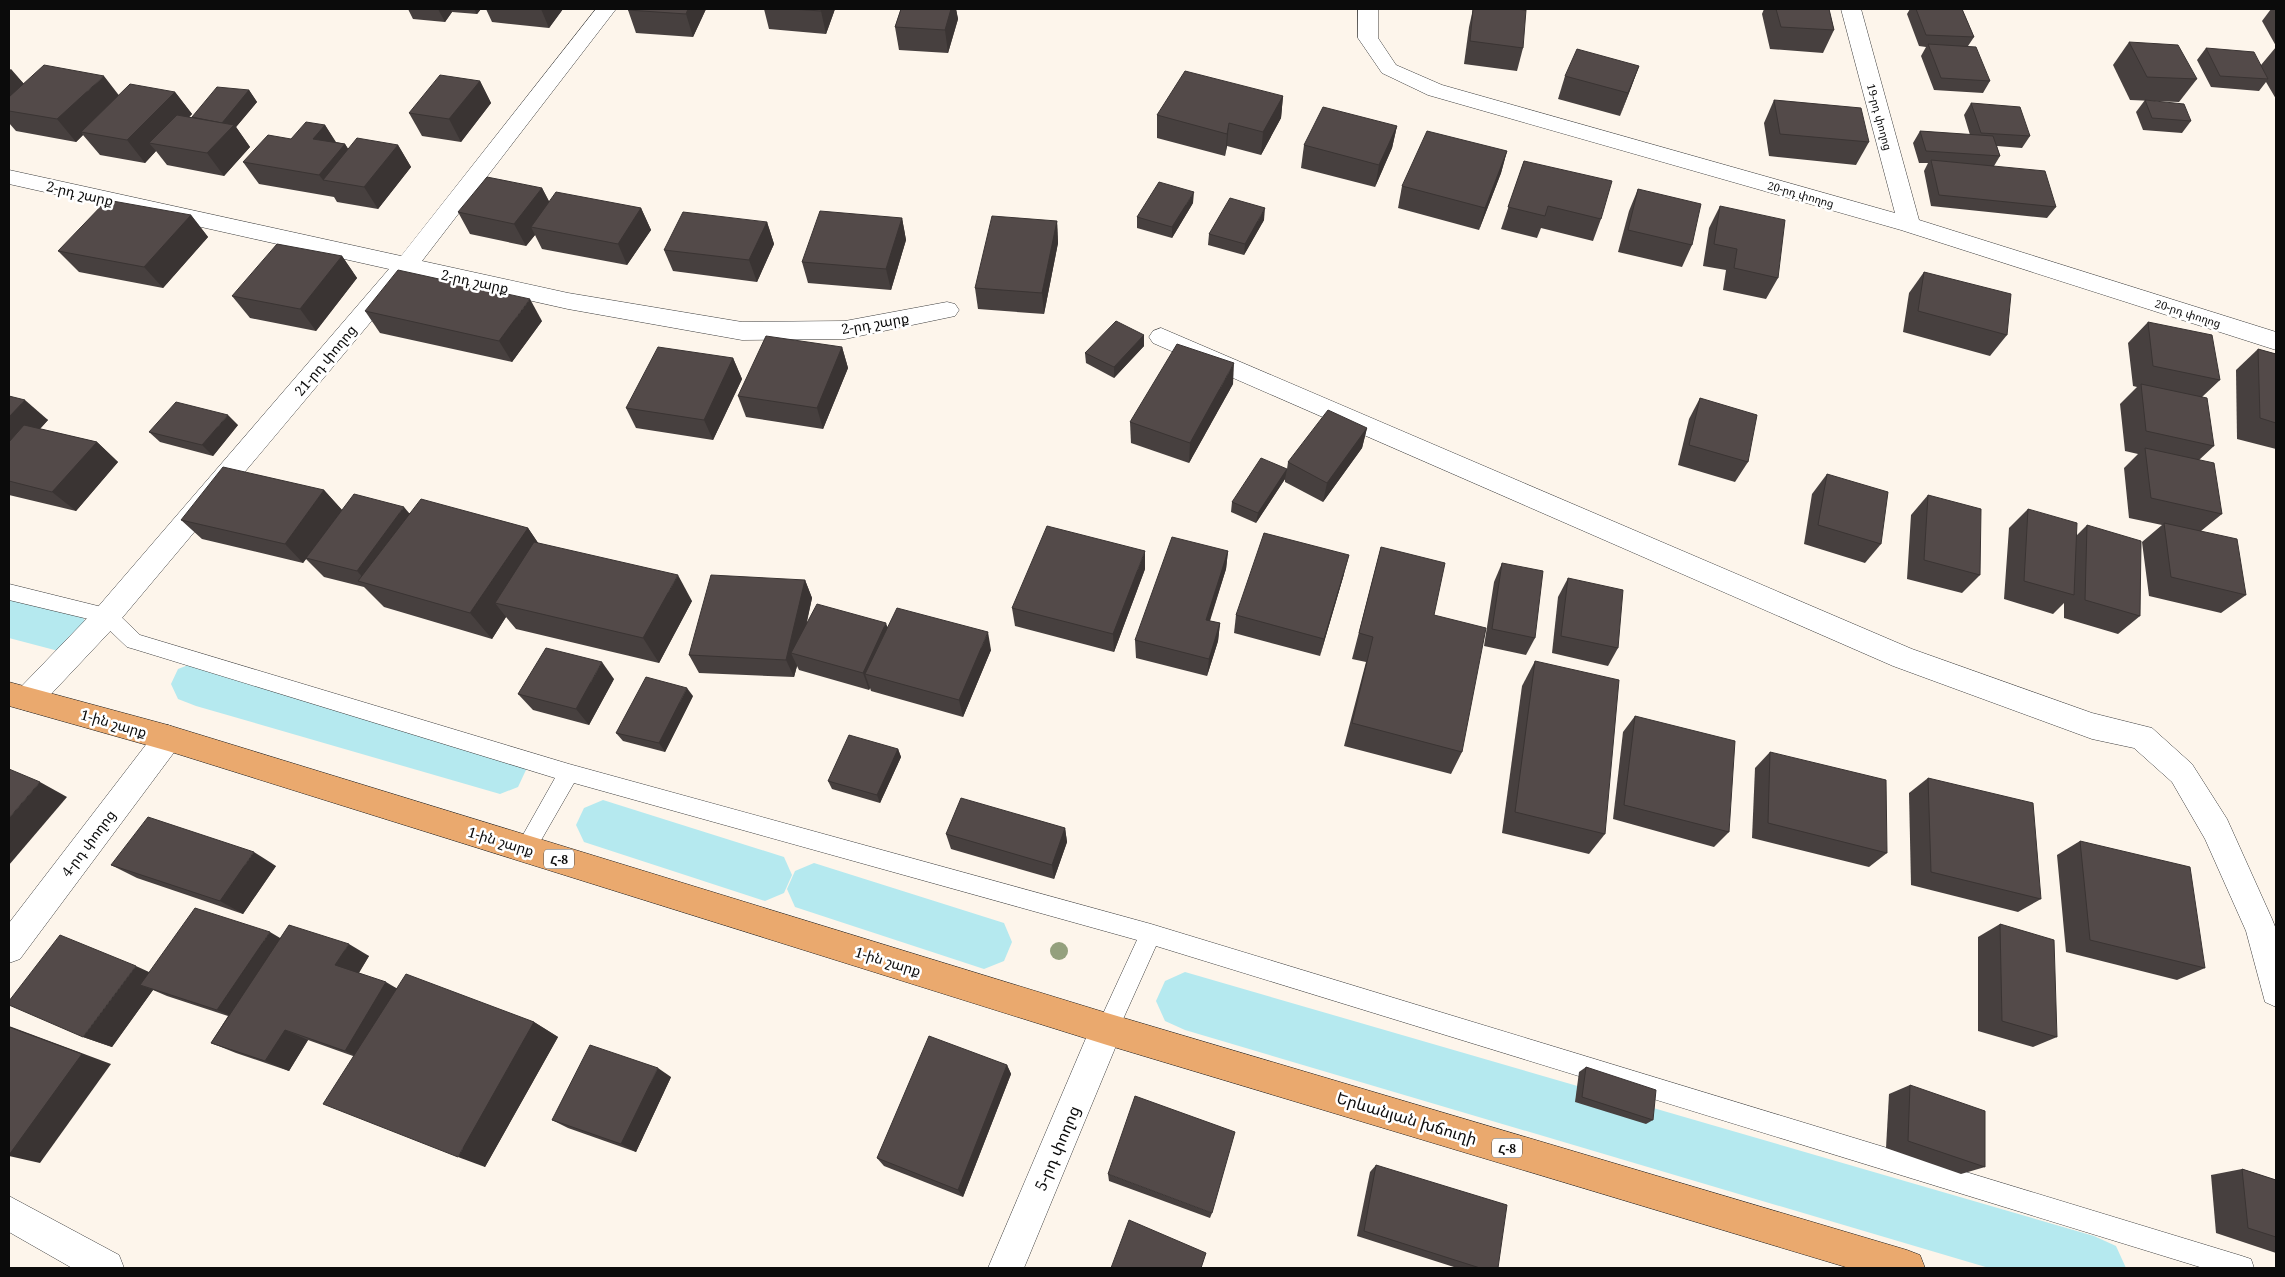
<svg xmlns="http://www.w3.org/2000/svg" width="2285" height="1277" font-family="'Noto Serif','Noto Sans Armenian',serif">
<rect width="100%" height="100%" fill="#fdf5eb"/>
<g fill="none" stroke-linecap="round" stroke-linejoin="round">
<g fill="#b5e9ef" fill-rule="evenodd">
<polygon points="9,598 83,617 90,632 83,647 66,653 9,638"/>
<polygon points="196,662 500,746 518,753 526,770 518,787 500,794 196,706 178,699 171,684 178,669"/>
<polygon points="603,800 784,857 792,875 784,893 765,901 584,842 576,825 584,808"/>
<polygon points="814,863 1004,923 1012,942 1004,961 984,969 795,907 787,889 795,871"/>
<polygon points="1185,972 2094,1236 2116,1246 2126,1268 1989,1268 1185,1030 1165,1021 1156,1001 1165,981"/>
</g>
<g stroke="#3e3e3e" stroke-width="1">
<polygon id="service" points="9,584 114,610 140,635 569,764 1151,924 2242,1256 2251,1259 2254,1268 2203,1268 1156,946 1115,1037 1107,1040 1099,1037 1096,1029 1137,940 574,783 532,856 525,859 518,856 515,849 555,778 134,649 127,647 101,622 9,600"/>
</g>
<g stroke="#3e3e3e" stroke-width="1">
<g id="minor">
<polygon points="596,9 616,9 422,261 568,293 742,322 845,321 947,302 955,304 959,310 955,316 845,339 742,340 568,309 411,274 117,624 38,708 28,711 18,708 14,699 18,690 97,608 389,269 9,184 9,170 401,256"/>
<polygon points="1358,9 1378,9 1378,38 1396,65 1442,85 1895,213 1841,9 1861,9 1919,220 2276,332 2276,350 1901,230 1428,95 1382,73 1358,38"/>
<polygon points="1161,328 1912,649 2092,713 2152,728 2192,764 2227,819 2272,919 2276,929 2276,1007 2265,1002 2246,931 2205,839 2172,782 2134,748 2092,739 1893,666 1153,343 1149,337 1153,331"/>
<polygon points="168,725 178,729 182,738 178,747 20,959 9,963 9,923 158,729"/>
<polygon points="1107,1013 1119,1017 1123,1029 1024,1268 988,1268 1095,1017"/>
<polygon points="9,1196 119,1255 124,1268 72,1268 9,1232"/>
</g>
</g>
<g stroke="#1c1c1c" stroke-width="1">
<polygon id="primary" points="9,682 168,725 1107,1013 1907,1250 1920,1255 1925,1268 1849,1268 1107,1045 168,751 9,706"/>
</g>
<use href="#service" fill="#fff" fill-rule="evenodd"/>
<use href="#minor" fill="#fff" fill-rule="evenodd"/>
<use href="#primary" fill="#eaa96e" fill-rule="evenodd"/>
</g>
<circle fill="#94a07d" cx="1059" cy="951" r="9"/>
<g fill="#47403f">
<polygon points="408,9 481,9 477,14 452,12 445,22 413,19"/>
<polygon points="486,9 563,9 549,28 492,22"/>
<polygon points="706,9 693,37 636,33 628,10"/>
<polygon points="764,9 835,9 826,34 769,29"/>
<polygon points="901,9 956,9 958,19 948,53 899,50 895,27"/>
<polygon points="1473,9 1515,9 1523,48 1517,71 1464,64 1469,27"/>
<polygon points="1764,9 1829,9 1834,30 1823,53 1770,49 1762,14"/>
<polygon points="1910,9 1962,9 1974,37 1968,46 1990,81 1983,93 1934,90 1921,56 1926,47 1919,46 1907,14"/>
<polygon points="2271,9 2276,9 2276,46 2262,21"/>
<polygon points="2129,42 2197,79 2179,102 2130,100 2113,65"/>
<polygon points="2276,47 2276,99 2266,82 2259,91 2211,87 2197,60 2206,48 2261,65"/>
<polygon points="1639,66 1620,116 1558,99 1565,76"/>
<polygon points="9,68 24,84 119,95 175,92 192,114 189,117 192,117 249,90 257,102 236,127 250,147 224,176 167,165 156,151 145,163 100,155 83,135 76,142 16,131 9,123"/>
<polygon points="480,81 491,103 461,142 422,136 409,113"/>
<polygon points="1283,96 1281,118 1261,155 1227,146 1225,156 1157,138 1157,115"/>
<polygon points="1774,100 1869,142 1856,165 1769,156 1764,123"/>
<polygon points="2145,100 2191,121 2182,133 2143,130 2136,112"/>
<polygon points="1971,103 2030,136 2022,148 1997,146 2000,156 1994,166 2056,207 2047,218 1931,206 1924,171 1928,163 1919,163 1913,143 1920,131 1970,135 1964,115"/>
<polygon points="325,125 336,142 345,144 348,149 398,145 411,167 378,209 337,202 334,197 259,184 243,162 291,139"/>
<polygon points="1397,126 1392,148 1375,187 1301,168 1304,145"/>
<polygon points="1507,151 1501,173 1479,230 1398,208 1402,186"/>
<polygon points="1524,161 1601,219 1593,241 1541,228 1537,238 1501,229"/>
<polygon points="542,188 549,201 641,208 651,230 627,265 542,249 535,235 526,246 470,234 458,212"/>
<polygon points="1638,189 1692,245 1682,267 1618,252 1629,211"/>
<polygon points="1193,203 1172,238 1137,228 1137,217"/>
<polygon points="1720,206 1778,278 1766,299 1723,290 1726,270 1703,266 1709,228"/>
<polygon points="191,215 208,237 163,288 79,272 58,251"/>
<polygon points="902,218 906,240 891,290 808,283 802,262"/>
<polygon points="1264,220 1244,255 1208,245 1209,234"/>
<polygon points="1057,221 1058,243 1044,314 978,309 975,288"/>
<polygon points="767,222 774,244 757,282 673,271 664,250"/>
<polygon points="342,256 357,278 316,331 250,318 232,296"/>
<polygon points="1924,272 2007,335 1990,356 1903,332 1909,293"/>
<polygon points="365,311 542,321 512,362 380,333"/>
<polygon points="2148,322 2220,380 2202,397 2214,446 2199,460 2222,514 2201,531 2246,595 2221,613 2149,596 2142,542 2162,525 2129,518 2124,468 2138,454 2125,451 2120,404 2137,387 2133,386 2128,343"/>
<polygon points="1144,335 1144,346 1114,378 1086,363 1085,353"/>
<polygon points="842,347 848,368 823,429 746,417 738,396"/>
<polygon points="2258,349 2276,354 2276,449 2237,439 2236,370"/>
<polygon points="733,358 742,379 713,440 636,428 626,408"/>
<polygon points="1233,384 1189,463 1131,443 1130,422"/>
<polygon points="9,396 48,420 40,429 97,442 118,462 76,511 9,495"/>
<polygon points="1700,398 1748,462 1735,482 1678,465 1689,419"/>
<polygon points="238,425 213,456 160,442 149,432"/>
<polygon points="1367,428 1362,448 1323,502 1285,482 1285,479 1256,523 1231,512 1232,502 1287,469 1288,462"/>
<polygon points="1827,474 1881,544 1865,563 1804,544 1812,494"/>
<polygon points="324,490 342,510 410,513 528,528 538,543 692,601 659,663 516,629 506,617 492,639 384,607 364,587 324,577 306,559 303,563 202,539 181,520"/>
<polygon points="1928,495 1980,575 1962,593 1907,579 1911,515"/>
<polygon points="2028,509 2076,536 2087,525 2140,616 2118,634 2064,618 2064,603 2053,614 2004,599 2009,528"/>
<polygon points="1381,547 1434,615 1462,752 1451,774 1344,746 1366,662 1352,659"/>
<polygon points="1228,551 1226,569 1210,621 1220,623 1218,641 1207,676 1136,658 1135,640"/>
<polygon points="1502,563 1535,638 1526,655 1484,646 1494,582"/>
<polygon points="1145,569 1114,652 1015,626 1012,608"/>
<polygon points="1344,574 1320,656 1234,633 1236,615"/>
<polygon points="1568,578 1618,648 1608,666 1552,653 1558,597"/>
<polygon points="805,580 812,598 807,622 888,627 991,650 963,717 871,691 870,688 869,690 799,670 797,666 794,677 699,673 689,655"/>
<polygon points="1535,661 1605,834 1589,854 1502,833 1522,686"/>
<polygon points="614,679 589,725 533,710 518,694"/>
<polygon points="693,696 665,752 623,741 616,733"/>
<polygon points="1635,716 1729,832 1714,847 1613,819 1623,732"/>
<polygon points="898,749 901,757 880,803 832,789 828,781"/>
<polygon points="1770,752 1887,853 1869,867 1752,838 1755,768"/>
<polygon points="1928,778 2041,899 2018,912 1911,885 1909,793"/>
<polygon points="1065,828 1067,842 1054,879 951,849 946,834"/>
<polygon points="2080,841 2205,968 2177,980 2066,952 2057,855"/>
<polygon points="111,865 276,866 243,914 137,878"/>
<polygon points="2000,924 2057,1037 2033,1047 1978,1031 1978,937"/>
<polygon points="280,938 369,956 359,973 396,988 534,1022 558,1037 485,1167 353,1056 308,1040 289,1071 236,1053 211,1043 228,1016 167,996 153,990 112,1047 83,1037 149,972"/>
<polygon points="1007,1065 1011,1074 963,1197 884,1166 877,1158"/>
<polygon points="1586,1067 1653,1120 1646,1124 1575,1102 1579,1072"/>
<polygon points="671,1077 636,1152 568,1128 552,1120"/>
<polygon points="1910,1085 1985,1167 1961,1174 1886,1148 1889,1094"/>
<polygon points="1376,1165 1498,1268 1457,1268 1357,1236 1370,1172"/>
<polygon points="2242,1169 2276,1180 2276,1253 2216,1233 2211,1175"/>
<polygon points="1108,1174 1212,1213 1210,1218 1109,1181"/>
</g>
<g fill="#3a3433">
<polygon points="438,9 450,9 452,12 445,22"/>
<polygon points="474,9 481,9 477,14"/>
<polygon points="541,9 563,9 549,28"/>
<polygon points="688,9 706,9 693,37 686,14"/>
<polygon points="821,9 835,9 826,34 821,11"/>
<polygon points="951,9 956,9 958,19 948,53 945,30"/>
<polygon points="1639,66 1631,88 1620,116 1628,93"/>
<polygon points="11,69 30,91 9,111 9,71"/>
<polygon points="104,76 121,98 81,132 83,135 76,142 57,119"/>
<polygon points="480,81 491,103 461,142 449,119"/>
<polygon points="249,90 257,102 236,127 250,147 224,176 207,153 222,123"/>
<polygon points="175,92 192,114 162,145 149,143 156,151 145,163 127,140"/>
<polygon points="1283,96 1281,118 1261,155 1263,132"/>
<polygon points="1229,123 1227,146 1225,156 1227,134"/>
<polygon points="325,125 339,148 313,139"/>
<polygon points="1397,126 1392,148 1375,187 1379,165"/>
<polygon points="345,144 359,166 323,180 319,175"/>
<polygon points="398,145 411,167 378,209 364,187"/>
<polygon points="1507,151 1501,173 1479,230 1485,208"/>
<polygon points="542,188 553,210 531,227 535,235 526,246 514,224"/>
<polygon points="1194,192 1193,203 1172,238 1172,227"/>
<polygon points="641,208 651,230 627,265 618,244"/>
<polygon points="1265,208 1264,220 1244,255 1245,244"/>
<polygon points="191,215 208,237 163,288 144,267"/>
<polygon points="902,218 906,240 891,290 886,269"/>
<polygon points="1057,221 1058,243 1044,314 1042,293"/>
<polygon points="767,222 774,244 757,282 749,260"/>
<polygon points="342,256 357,278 316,331 300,309"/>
<polygon points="530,299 542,321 512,362 499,341"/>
<polygon points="1144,335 1144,346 1114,378 1114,367"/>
<polygon points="842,347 848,368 823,429 817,408"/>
<polygon points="733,358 742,379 713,440 704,420"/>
<polygon points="1234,363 1233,384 1189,463 1190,443"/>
<polygon points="25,400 48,420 9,462 9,417"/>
<polygon points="228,415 238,425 213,456 202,445"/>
<polygon points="1367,428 1362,448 1323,502 1327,483"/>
<polygon points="97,442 118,462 76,511 52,492"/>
<polygon points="1287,469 1285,479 1256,523 1258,513"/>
<polygon points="324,490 342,510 303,563 285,544"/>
<polygon points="404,507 420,526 369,584 357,571"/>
<polygon points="528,528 547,556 495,603 506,617 492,639 470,613"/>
<polygon points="1145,551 1145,569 1114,652 1113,634"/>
<polygon points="1228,551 1226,569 1204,638 1206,620"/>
<polygon points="1349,555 1344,574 1320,656 1324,639"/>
<polygon points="678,575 692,601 659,663 643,638"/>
<polygon points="805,580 812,598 799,655 791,653 797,666 794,677 786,660"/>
<polygon points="886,623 892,640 865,674 870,688 869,690 863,673"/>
<polygon points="1220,623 1218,641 1207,676 1209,659"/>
<polygon points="988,632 991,650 963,717 959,700"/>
<polygon points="602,662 614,679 589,725 576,709"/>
<polygon points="687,688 693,696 665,752 659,743"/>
<polygon points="898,749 901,757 880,803 877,795"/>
<polygon points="40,782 67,797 9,865 9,818"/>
<polygon points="1065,828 1067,842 1054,879 1052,865"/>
<polygon points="254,852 276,866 243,914 220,901"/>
<polygon points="270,932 292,945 242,1021 217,1010"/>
<polygon points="349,944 369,956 356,977 335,965"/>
<polygon points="136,966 162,978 140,985 153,990 112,1047 83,1037"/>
<polygon points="386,982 406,994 367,1061 345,1051"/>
<polygon points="534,1022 558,1037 485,1167 458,1157"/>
<polygon points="9,1026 111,1064 40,1163 9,1156"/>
<polygon points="285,1030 308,1040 289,1071 265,1061"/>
<polygon points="1007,1065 1011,1074 963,1197 958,1190"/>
<polygon points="658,1068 671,1077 636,1152 621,1144"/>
</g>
<g fill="#534a49" stroke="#3a3433">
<polygon points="629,9 688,9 686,14 628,10"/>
<polygon points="792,9 821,9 821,11"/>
<polygon points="901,9 951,9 945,30 895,27"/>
<polygon points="1473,9 1515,9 1526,10 1523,48 1470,41"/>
<polygon points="1776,9 1829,9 1834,30 1781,27"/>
<polygon points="1916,9 1962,9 1974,37 1926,35"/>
<polygon points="2129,42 2178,45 2197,79 2147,77"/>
<polygon points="1928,44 1976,47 1990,81 1941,78"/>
<polygon points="2206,48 2254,52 2268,79 2220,76"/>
<polygon points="1577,49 1639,66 1628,93 1565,76"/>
<polygon points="44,65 104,76 57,119 9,111 9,97"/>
<polygon points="1185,71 1283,96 1263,132 1229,123 1227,134 1157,115"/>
<polygon points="440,75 480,81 449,119 409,113"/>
<polygon points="130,84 175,92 127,140 81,132"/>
<polygon points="217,87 249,90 222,123 192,117"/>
<polygon points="1774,100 1861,108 1869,142 1780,134"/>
<polygon points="2145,100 2184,104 2191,121 2152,118"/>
<polygon points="1971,103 2020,107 2030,136 1981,133"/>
<polygon points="1323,107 1397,126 1379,165 1304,145"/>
<polygon points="177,115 234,125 207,153 149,143"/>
<polygon points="306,122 325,125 313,139 345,144 319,175 243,162 268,135 291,139"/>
<polygon points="1427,131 1507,151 1485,208 1402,186"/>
<polygon points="1920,131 1993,136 2000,156 1926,151"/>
<polygon points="357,138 398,145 364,187 323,180"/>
<polygon points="1931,160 2045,171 2056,207 1939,195"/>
<polygon points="1524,161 1612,181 1601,219 1548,206 1545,216 1508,207"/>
<polygon points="487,177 542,188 514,224 458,212"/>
<polygon points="1159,182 1194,192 1172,227 1137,217"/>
<polygon points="1638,189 1701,204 1692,245 1628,230"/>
<polygon points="556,192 641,208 618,244 531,227"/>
<polygon points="1230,198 1265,208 1245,244 1209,234"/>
<polygon points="107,200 191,215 144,267 58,251"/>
<polygon points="1720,206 1785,220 1778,278 1734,268 1737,249 1714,244"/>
<polygon points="820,211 902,218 886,269 802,262"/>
<polygon points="683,212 767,222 749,260 664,250"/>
<polygon points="992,216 1057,221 1042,293 975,288"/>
<polygon points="277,244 342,256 300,309 232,296"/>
<polygon points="398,270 530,299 499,341 365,311"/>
<polygon points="1924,272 2011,294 2007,335 1918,311"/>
<polygon points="1116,321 1144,335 1114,367 1085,353"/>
<polygon points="2148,322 2212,335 2220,380 2153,366"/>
<polygon points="766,336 842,347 817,408 738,396"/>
<polygon points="1177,344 1234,363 1190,443 1130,422"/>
<polygon points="658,347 733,358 704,420 626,408"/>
<polygon points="2258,349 2276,354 2276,423 2260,418"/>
<polygon points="2141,384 2207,398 2214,446 2146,431"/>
<polygon points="9,396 25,400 9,417"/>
<polygon points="1700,398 1757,415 1748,462 1689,445"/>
<polygon points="176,402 228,415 202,445 149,432"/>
<polygon points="1328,410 1367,428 1327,483 1288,462"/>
<polygon points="24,425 97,442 52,492 9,481 9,442"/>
<polygon points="2145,448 2214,463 2222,514 2151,498"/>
<polygon points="1261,458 1287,469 1258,513 1232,502"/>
<polygon points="223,467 324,490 285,544 181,520"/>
<polygon points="1827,474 1888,492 1881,544 1818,525"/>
<polygon points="354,494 404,507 357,571 306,558"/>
<polygon points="1928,495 1981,509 1980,575 1924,560"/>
<polygon points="421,499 528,528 470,613 358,581"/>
<polygon points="2028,509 2077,523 2074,595 2024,581"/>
<polygon points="2164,523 2237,539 2246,595 2171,577"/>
<polygon points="2087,525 2141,541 2140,616 2085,600"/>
<polygon points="1047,526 1145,551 1113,634 1012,608"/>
<polygon points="1264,533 1349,555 1324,639 1236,615"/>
<polygon points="1172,537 1228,551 1206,620 1220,623 1209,659 1135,640"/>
<polygon points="534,542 678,575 643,638 495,603"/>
<polygon points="1381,547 1445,563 1434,615 1486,628 1462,752 1352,723 1373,637 1359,633"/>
<polygon points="1502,563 1543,571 1535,638 1492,629"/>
<polygon points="711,575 805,580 786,660 689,655"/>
<polygon points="1568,578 1623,590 1618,648 1561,636"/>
<polygon points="817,604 886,623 863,673 791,653"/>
<polygon points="897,608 988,632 959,700 865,674"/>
<polygon points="546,648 602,662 576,709 518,694"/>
<polygon points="1535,661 1619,680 1605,834 1515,812"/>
<polygon points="646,677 687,688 659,743 616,733"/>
<polygon points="1635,716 1735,741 1729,832 1624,805"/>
<polygon points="849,735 898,749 877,795 828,781"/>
<polygon points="1770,752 1886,780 1887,853 1768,823"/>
<polygon points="9,769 40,782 9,818"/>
<polygon points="1928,778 2033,803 2041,899 1931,872"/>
<polygon points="961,798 1065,828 1052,865 946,834"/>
<polygon points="148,817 254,852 220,901 111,865"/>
<polygon points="2080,841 2190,867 2205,968 2090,940"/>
<polygon points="195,908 270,932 217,1010 140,985"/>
<polygon points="2000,924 2054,940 2057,1037 2002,1021"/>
<polygon points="289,925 349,944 335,965 386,982 345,1051 285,1030 265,1061 211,1043"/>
<polygon points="60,935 136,966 83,1037 9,1005 9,1001"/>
<polygon points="406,974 534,1022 458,1157 323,1104"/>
<polygon points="9,1027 82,1054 9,1155"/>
<polygon points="929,1036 1007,1065 958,1190 877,1158"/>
<polygon points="590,1045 658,1068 621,1144 552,1120"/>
<polygon points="1586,1067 1656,1090 1653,1120 1582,1097"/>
<polygon points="1910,1085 1985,1111 1985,1167 1908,1141"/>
<polygon points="1135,1096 1235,1132 1212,1213 1108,1174"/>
<polygon points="1376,1165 1507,1205 1498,1268 1480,1268 1364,1231"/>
<polygon points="2242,1169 2276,1180 2276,1237 2248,1228"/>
<polygon points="1129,1220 1206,1253 1201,1268 1111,1268"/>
</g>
<g text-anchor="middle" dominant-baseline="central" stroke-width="5" stroke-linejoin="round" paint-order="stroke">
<g font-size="11" fill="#0b0b0b" stroke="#fff">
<text transform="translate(1880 117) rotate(75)">19-րդ փողոց</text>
<text transform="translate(1801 194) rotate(16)">20-րդ փողոց</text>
<text transform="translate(2188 313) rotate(18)">20-րդ փողոց</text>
</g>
<g fill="#fff" stroke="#545454" stroke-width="1">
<rect x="544" y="849.5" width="30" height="19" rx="4"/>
<rect x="1492" y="1138.5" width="30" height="19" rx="4"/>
</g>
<g font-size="12" font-weight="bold" fill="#0b0b0b">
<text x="559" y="859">Հ-8</text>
<text x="1507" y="1148">Հ-8</text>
</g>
<g font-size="14" fill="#0b0b0b" stroke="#fff">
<text transform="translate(80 193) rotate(13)">2-րդ շարք</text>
<text transform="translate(475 281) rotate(12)">2-րդ շարք</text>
<text transform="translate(875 323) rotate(-10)">2-րդ շարք</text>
<text transform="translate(325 360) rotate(-50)">21-րդ փողոց</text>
<text transform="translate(114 723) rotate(16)">1-ին շարք</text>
<text transform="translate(501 841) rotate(17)">1-ին շարք</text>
<text transform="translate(88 843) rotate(-53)">4-րդ փողոց</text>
<text transform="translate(888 961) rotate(17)">1-ին շարք</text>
</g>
<g font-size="16" fill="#0b0b0b" stroke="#fff">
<text transform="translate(1407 1118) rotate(17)">Երևանյան խճուղի</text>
<text transform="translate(1057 1148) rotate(-67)">5-րդ փողոց</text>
</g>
</g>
<rect width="2285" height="1277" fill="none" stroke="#0b0b0b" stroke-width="20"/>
</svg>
